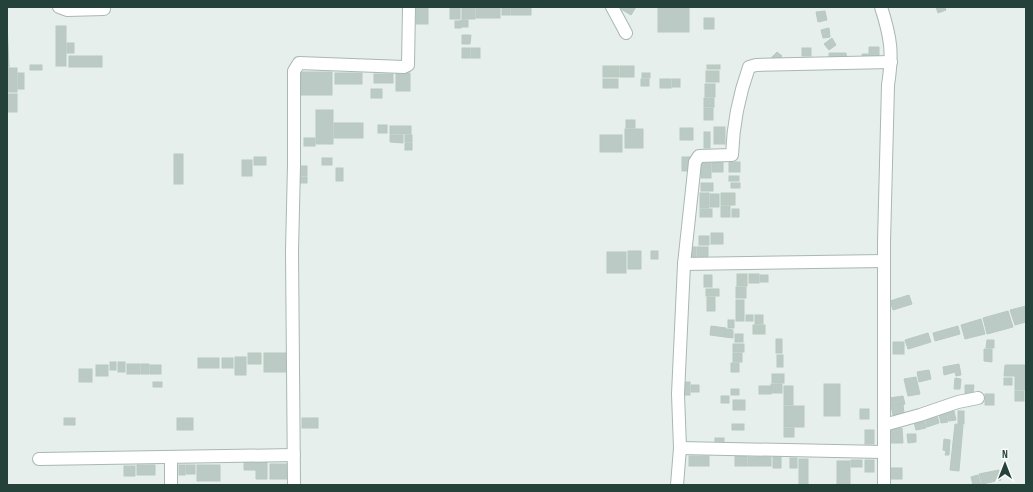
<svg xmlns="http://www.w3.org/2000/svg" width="1033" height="492" font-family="'Sofia Sans Condensed',sans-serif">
<rect width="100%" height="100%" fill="#e6efeb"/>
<g fill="#bbcac4" stroke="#b8c9c2">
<rect x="416" y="7" width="12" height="17"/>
<rect x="450" y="7" width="10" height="12"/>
<rect x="462" y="7" width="13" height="12"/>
<rect x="476" y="7" width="24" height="11"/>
<rect x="502" y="7" width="8" height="8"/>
<rect x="511" y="7" width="20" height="8"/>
<polygon points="623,7 636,7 631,15 621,9"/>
<rect x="658" y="7" width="31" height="25"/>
<polygon points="936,7 945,7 946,10 938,13"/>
<polygon points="825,11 827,20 818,22 816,12"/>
<rect x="704" y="18" width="10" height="11"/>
<rect x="461" y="20" width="7" height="7"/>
<polygon points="7,21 9,67 7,67"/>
<rect x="455" y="21" width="6" height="7"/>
<rect x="56" y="26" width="10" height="40"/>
<polygon points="829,28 830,37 823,38 821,30"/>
<polygon points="462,35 471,35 470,44 462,44"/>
<polygon points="832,38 836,45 829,50 824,44"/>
<rect x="67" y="43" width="7" height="10"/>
<polygon points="869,47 879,47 879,61 863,62 862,54 869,54"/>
<rect x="462" y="48" width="8" height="10"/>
<rect x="471" y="48" width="9" height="10"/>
<rect x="802" y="48" width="9" height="8"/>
<polygon points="777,52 782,56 776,63 771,58"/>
<polygon points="829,53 846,53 847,61 829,61"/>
<rect x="69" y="56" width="33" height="11"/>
<rect x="30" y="65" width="12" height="5"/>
<rect x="707" y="65" width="13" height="4"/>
<rect x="603" y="66" width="16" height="11"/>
<rect x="620" y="66" width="14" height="11"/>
<rect x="7" y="68" width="10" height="24"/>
<rect x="706" y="71" width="13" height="11"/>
<rect x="301" y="72" width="31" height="23"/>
<rect x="18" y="73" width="6" height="16"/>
<rect x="335" y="73" width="27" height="11"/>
<rect x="396" y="73" width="14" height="18"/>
<rect x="642" y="73" width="8" height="5"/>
<rect x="374" y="74" width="19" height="9"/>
<rect x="603" y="79" width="15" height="9"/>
<rect x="641" y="79" width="8" height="7"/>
<rect x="660" y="79" width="11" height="9"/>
<rect x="672" y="79" width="8" height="8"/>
<rect x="705" y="84" width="10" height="13"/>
<rect x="371" y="89" width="11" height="9"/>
<rect x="7" y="94" width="10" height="18"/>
<rect x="704" y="98" width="10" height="9"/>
<rect x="704" y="108" width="9" height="12"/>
<rect x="316" y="110" width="17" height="34"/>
<rect x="626" y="120" width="9" height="8"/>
<rect x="334" y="123" width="29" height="15"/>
<rect x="378" y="125" width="9" height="8"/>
<rect x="390" y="126" width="21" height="8"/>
<rect x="714" y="127" width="11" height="17"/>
<rect x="680" y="128" width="13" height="12"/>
<rect x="625" y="129" width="18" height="19"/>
<rect x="704" y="132" width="6" height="16"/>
<polygon points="390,135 403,135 403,143 390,142"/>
<rect x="405" y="135" width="7" height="7"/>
<rect x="600" y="135" width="22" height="17"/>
<rect x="304" y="138" width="11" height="8"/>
<rect x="405" y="143" width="7" height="7"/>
<rect x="174" y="154" width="9" height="30"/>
<rect x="254" y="157" width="12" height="8"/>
<rect x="682" y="157" width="9" height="14"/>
<rect x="322" y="158" width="10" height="7"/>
<rect x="242" y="160" width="10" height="16"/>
<rect x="712" y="162" width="11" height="10"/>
<rect x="729" y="162" width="11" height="10"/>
<rect x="701" y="163" width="10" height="15"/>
<rect x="299" y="166" width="8" height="10"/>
<rect x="336" y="168" width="7" height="13"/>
<rect x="729" y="176" width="10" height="5"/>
<rect x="299" y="177" width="8" height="6"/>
<rect x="701" y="183" width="12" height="8"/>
<rect x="731" y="183" width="9" height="5"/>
<rect x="700" y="193" width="9" height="15"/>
<rect x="721" y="193" width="14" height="12"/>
<rect x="710" y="194" width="9" height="13"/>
<rect x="721" y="206" width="9" height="11"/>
<rect x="700" y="209" width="12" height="8"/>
<rect x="732" y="209" width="7" height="8"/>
<rect x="711" y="233" width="12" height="11"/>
<rect x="699" y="236" width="10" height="9"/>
<rect x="692" y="247" width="4" height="12"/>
<rect x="697" y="247" width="11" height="15"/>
<rect x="628" y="251" width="13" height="18"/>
<rect x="651" y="251" width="7" height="8"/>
<rect x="607" y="252" width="19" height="21"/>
<rect x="737" y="274" width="10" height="12"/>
<rect x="749" y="274" width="10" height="9"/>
<rect x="704" y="275" width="8" height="12"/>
<rect x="760" y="275" width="8" height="7"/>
<rect x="736" y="287" width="10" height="11"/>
<rect x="706" y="289" width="13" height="7"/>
<polygon points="909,295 912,304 893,310 890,301"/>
<rect x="707" y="297" width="8" height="14"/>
<rect x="736" y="300" width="8" height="21"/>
<polygon points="1026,306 1026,322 1015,325 1010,310"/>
<polygon points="1008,311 1013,327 987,334 983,318"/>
<rect x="746" y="315" width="7" height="6"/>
<rect x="755" y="315" width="8" height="9"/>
<polygon points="981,319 985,334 965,339 961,325"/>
<rect x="728" y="320" width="6" height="8"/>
<rect x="753" y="325" width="12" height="9"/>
<polygon points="711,326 726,328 725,337 710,335"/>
<polygon points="958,326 960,334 935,341 933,333"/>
<polygon points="726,329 733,330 733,338 725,337"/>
<polygon points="928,333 931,342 908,349 905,340"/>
<rect x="735" y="334" width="8" height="8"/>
<rect x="776" y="339" width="6" height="14"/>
<polygon points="987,340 994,340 994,348 986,348"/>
<rect x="893" y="342" width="11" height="12"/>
<rect x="733" y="344" width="11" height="8"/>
<polygon points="984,349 992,349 992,362 984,361"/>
<rect x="248" y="353" width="13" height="11"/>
<rect x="264" y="353" width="25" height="19"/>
<rect x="733" y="353" width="9" height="9"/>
<rect x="777" y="355" width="6" height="12"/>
<rect x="235" y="357" width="11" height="18"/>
<rect x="198" y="358" width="21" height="10"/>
<rect x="222" y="358" width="11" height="10"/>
<rect x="110" y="362" width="6" height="8"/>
<rect x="118" y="362" width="7" height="10"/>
<rect x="731" y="363" width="8" height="9"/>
<rect x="127" y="364" width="13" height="10"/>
<rect x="141" y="364" width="8" height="10"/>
<polygon points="959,364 961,375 956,376 955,372 944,375 943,367"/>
<rect x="96" y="365" width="12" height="11"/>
<rect x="150" y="365" width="11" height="9"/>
<polygon points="1005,365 1025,365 1025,390 1015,390 1015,376 1004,376"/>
<rect x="79" y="369" width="13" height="13"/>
<polygon points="929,370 931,379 919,382 917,372"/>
<rect x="772" y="374" width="12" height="9"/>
<polygon points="916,377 920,394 908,396 904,379"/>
<polygon points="955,378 961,379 960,389 954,389"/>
<rect x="1004" y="378" width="8" height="7"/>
<rect x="153" y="382" width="9" height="5"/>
<rect x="683" y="382" width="7" height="13"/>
<rect x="771" y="384" width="11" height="9"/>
<rect x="824" y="384" width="16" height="32"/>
<rect x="691" y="385" width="8" height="7"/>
<polygon points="965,385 974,385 973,395 965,394"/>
<rect x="759" y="386" width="12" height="8"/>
<rect x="784" y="386" width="9" height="19"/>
<rect x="731" y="389" width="8" height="6"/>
<rect x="1015" y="391" width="9" height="10"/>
<rect x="985" y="394" width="9" height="11"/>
<rect x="721" y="396" width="8" height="7"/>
<polygon points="903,396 905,404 891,406 889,398"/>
<rect x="733" y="400" width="12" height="10"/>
<polygon points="903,404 904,413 893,415 891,406"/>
<rect x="784" y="406" width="20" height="21"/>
<rect x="860" y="409" width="9" height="10"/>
<polygon points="954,411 956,420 949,421 947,413"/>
<rect x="958" y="411" width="6" height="13"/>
<polygon points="946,413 948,422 941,423 939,415"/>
<polygon points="937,415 939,423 927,427 925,418"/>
<rect x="64" y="418" width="11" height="7"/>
<rect x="177" y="418" width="16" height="12"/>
<rect x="302" y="418" width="16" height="10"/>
<polygon points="924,419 926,428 916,430 914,422"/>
<rect x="732" y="424" width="12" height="6"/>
<polygon points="955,424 963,425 959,471 950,470"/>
<rect x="784" y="428" width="10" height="9"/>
<polygon points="902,428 903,443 890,443 889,429"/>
<rect x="865" y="430" width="9" height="14"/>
<polygon points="907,434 916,434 916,442 908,443"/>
<rect x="715" y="438" width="9" height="8"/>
<polygon points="944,439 950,440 949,455 945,455 946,451 943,450"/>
<rect x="689" y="456" width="20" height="10"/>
<rect x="735" y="456" width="12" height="10"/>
<rect x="748" y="457" width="23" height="9"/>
<rect x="773" y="457" width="8" height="11"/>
<rect x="790" y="458" width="7" height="10"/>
<rect x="799" y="459" width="9" height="26"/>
<rect x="851" y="460" width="11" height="7"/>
<rect x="865" y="460" width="9" height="12"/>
<rect x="837" y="461" width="13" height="24"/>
<polygon points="244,462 267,462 267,479 256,479 256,470 244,470"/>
<rect x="270" y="464" width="20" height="15"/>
<rect x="137" y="465" width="18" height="10"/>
<rect x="179" y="465" width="6" height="10"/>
<rect x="186" y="465" width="9" height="9"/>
<rect x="197" y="465" width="23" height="16"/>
<rect x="124" y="466" width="11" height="10"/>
<rect x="888" y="468" width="14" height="11"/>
<polygon points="999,470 1001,480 982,484 979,474"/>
<polygon points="978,475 981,485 973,485 971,477"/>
</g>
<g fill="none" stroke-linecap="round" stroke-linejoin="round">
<g stroke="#a8b8b2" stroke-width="14">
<g id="street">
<polyline points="59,7 67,10 104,9"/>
<polyline points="612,7 626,33"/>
<path d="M 881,7 C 891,38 893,53 888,85 L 884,242 L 884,485"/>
<path d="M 884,261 L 684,264 L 695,162 L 699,156 L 732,155 C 733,126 739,95 749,67 L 756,65 L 891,62"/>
<polyline points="884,425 920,415 958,402 978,398"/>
<polyline points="680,448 884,452"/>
<polyline points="171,457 171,485"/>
<polyline points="39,459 294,455"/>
<polyline points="294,485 292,251 294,165 294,71 299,63 404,67 408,65 409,7"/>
<polyline points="677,485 680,448 678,394 684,264"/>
</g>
</g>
<use href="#street" stroke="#fff" stroke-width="12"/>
</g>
<rect width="1033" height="492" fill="none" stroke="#24423a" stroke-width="16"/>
<g transform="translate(1005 464)" stroke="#f7fbf9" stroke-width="3" paint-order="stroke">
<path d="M0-3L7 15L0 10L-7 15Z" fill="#24423a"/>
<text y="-6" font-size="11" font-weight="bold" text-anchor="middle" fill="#24423a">N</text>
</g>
</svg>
